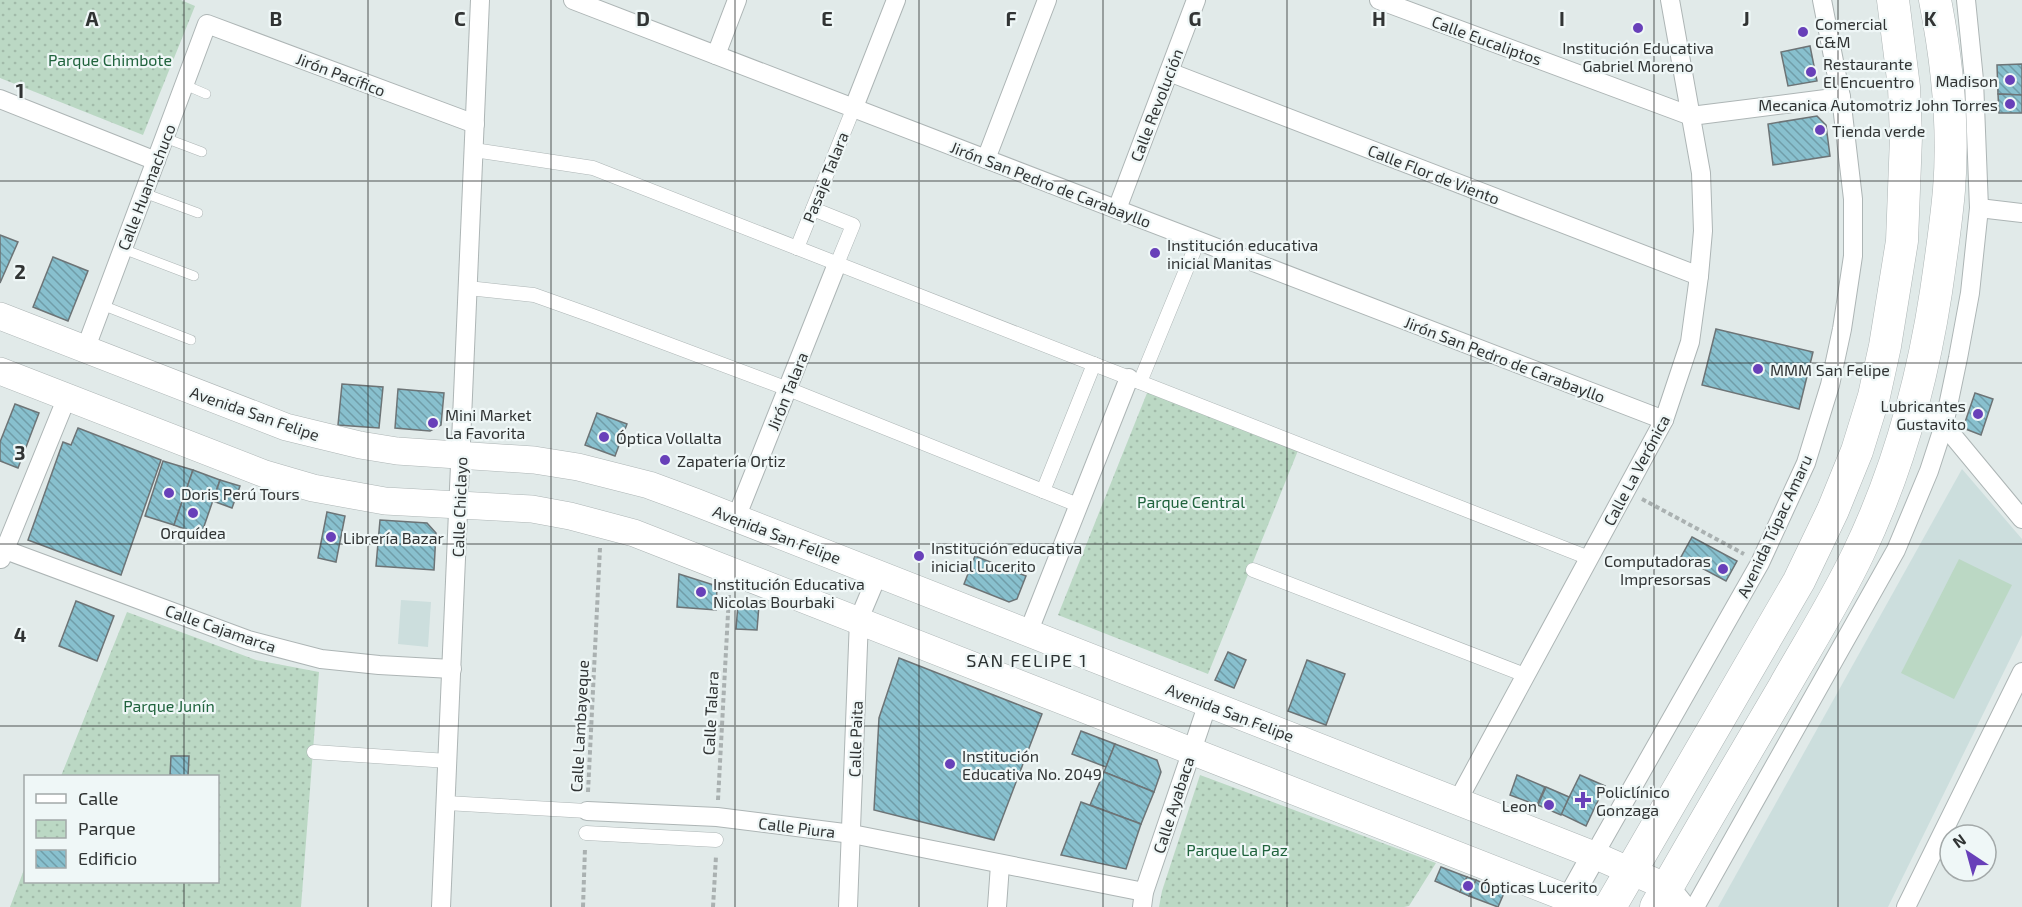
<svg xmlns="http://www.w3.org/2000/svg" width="2022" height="907" font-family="'Exo 2',sans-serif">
<defs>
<pattern id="park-dots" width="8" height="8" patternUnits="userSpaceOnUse" patternTransform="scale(1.5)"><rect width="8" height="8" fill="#bbd8c4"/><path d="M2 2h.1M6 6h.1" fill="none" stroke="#a1baa9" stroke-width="1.8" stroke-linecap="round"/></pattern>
<pattern id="building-back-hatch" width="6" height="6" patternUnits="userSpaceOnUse" patternTransform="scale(1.5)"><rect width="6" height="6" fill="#88c0ce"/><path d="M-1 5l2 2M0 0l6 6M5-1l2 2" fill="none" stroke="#709da8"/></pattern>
</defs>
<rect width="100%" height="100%" fill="#e1eae9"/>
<g fill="#ccdedd">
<polygon points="1962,469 2022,539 2022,635 1888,907 1718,907"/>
<polygon points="401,600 431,602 428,647 398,644"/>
</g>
<polygon fill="#bbd8c4" points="1959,559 2012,585 1954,699 1901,673"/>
<g fill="url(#park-dots)">
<polygon points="0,0 181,0 195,6 143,135 0,78"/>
<polygon points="1149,388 1299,448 1208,674 1058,615"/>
<polygon points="127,612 256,660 319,672 301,907 10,907 25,867 26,882 218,882 218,776 61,776"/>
<polygon points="1200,775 1436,863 1409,906 1404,907 1159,907 1162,891"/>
</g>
<g fill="url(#building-back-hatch)" stroke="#6d7476" stroke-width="1.5">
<polygon points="1810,46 1817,81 1788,86 1781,52"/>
<polygon points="2022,64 2022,95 1998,94 1997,65"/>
<polygon points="1998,94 2022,95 2022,113 1999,113"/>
<polygon points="1817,116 1826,125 1830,156 1773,165 1768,124"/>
<polygon points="0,235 18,242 0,283"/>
<polygon points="53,257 88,271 68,321 33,307"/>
<polygon points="1716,329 1813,352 1799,409 1702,385"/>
<polygon points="342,384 383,387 379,428 338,425"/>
<polygon points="398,389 444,393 441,425 430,431 395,428"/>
<polygon points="1975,393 1993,399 1981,435 1963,428"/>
<polygon points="15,404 39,413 18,468 0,461 0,442"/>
<polygon points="597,413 627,424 615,456 585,445"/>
<polygon points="78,428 161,460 121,575 28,540 63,442 71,445"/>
<polygon points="163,461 193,470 174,525 145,516"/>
<polygon points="193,470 220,480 201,535 174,525"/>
<polygon points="220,480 240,486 232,508 213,501"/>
<polygon points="327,512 345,516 336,562 318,558"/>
<polygon points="380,520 427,523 436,533 434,570 376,566"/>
<polygon points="1692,537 1737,561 1726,581 1681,557"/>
<polygon points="975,556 1026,576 1017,599 1009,602 964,584"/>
<polygon points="679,574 717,586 716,610 677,607"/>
<polygon points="76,601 114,616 97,661 59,646"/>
<polygon points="738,604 759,605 757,630 736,629"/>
<polygon points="1228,652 1246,660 1234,688 1215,680"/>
<polygon points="899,658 1042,714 994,840 874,810 879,718"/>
<polygon points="1307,660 1345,674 1326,725 1288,711"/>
<polygon points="1081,731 1115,744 1106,767 1072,754"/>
<polygon points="1115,744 1157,760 1161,772 1154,792 1104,772"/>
<polygon points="171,756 189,756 188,776 170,776"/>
<polygon points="1104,772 1154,792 1141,824 1090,805"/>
<polygon points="1517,775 1545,787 1537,805 1510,795"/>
<polygon points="1580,775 1605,786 1586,826 1561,814"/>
<polygon points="1546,787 1569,797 1561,815 1538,805"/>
<polygon points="1081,802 1141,824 1126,869 1061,855"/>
<polygon points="1441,867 1467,877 1460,892 1435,881"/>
<polygon points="1467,877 1476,880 1469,896 1460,892"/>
<polygon points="1476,880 1504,893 1498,907 1469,896"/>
</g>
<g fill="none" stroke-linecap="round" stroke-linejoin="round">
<g stroke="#adb5b5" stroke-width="10">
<g id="service">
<polyline points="185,85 206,94"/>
<polyline points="165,138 202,152"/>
<polyline points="144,193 198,213"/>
<polyline points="123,249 194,276"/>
<polyline points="102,305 191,340"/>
</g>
</g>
<g stroke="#adb5b5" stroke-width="15">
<g id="pedestrian">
<polyline points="474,150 593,168 1589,558"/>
<polyline points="813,209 853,225 837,264"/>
<polyline points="797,248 854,107"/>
<polyline points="468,288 534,295 593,316 788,389 1078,505"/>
<polyline points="1140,382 1198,241"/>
<polyline points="1043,491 1094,364"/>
<polyline points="1253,570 1525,675"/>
<polyline points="314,752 448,761"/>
<polyline points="446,803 587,811"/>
<polyline points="586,833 716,840"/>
</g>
</g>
<g stroke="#adb5b5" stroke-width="20">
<g id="minor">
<polyline points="573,0 1664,420"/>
<polyline points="1379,0 1691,116 1841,97"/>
<polyline points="716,55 737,0"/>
<polyline points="1169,72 1699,276"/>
<polyline points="0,99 156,161"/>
<polyline points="854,107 896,0"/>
<polyline points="986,159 1047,0"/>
<polyline points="1979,208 2022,213"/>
<polyline points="1117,209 1196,0"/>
<polyline points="85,350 207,24 475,124"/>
<polyline points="1911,414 1944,425 2022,519"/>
<polyline points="736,518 837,264"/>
<polyline points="0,548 248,640 321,659 379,665 452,669"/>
<polyline points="1,559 67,397"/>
<polyline points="1028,633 1129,378"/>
<polyline points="1457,802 1664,420 1690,342 1699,276 1703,231 1701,173 1670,0"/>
<polyline points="587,811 717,817 852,834 1144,892"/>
<polyline points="1594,855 1760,563 1806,463 1830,385 1842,329 1853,256 1853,199 1841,97 1822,0"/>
<polyline points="441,907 480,0"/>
<polyline points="848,907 859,619 878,574"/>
<polyline points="997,907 1000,865"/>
<polyline points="1142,907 1144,892 1208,703"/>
<polyline points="1695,907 1896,550 1929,471 1944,425 1958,358 1970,293 1979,208 1974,80 1966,0"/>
<polyline points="1906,907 2022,672"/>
</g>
</g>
<g stroke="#adb5b5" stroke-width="26">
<g id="tertiary">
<polyline points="1667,887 1683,907"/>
<polyline points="1565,907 1594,855"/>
</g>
</g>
<g stroke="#adb5b5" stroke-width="28">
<g id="secondary">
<polyline points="0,316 286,427 360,445 397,451 534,460 578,467 649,485 695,502 1594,855 1667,887"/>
<polyline points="0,371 265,474 313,488 385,501 532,509 570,516 634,533 1590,907"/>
</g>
</g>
<g stroke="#adb5b5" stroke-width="33">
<g id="trunk">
<polyline points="1610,907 1799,581 1833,510 1857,451 1874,396 1885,346 1902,241 1906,137 1904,87 1893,0"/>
<path d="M 1656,907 C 1698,833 1741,760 1784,687 C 1809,643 1836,600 1858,554 C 1898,471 1922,383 1936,292 C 1941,258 1946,224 1949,190 C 1954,128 1947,61 1935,0"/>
</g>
</g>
<g stroke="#aab1b1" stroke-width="4" stroke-dasharray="4.5 3" stroke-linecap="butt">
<polyline points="1642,499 1744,554"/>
<polyline points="588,792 600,548"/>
<polyline points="718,800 729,595"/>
<polyline points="583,907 585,848"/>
<polyline points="713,907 716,856"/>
</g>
<use href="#service" stroke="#fff" stroke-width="9"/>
<use href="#pedestrian" stroke="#fff" stroke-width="14"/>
<use href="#minor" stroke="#fff" stroke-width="18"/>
<use href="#tertiary" stroke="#fff" stroke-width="24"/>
<use href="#secondary" stroke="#fff" stroke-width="27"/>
<use href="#trunk" stroke="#fff" stroke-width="32"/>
</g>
<path fill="none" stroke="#313434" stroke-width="1.5" stroke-opacity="0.55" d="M 184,0 L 184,776M 368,0 L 368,907M 551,0 L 551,907M 735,0 L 735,907M 919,0 L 919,907M 1103,0 L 1103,907M 1287,0 L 1287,907M 1471,0 L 1471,907M 1654,0 L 1654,907M 1838,0 L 1838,907M 0,181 L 2022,181M 0,363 L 2022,363M 0,544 L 2022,544M 0,726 L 2022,726M 184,882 L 184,907"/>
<g fill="#6840b9" stroke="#eff7f7" stroke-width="2">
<circle cx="1638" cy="28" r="6"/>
<circle cx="1803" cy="32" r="6"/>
<circle cx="1811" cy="72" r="6"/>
<circle cx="2010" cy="80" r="6"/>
<circle cx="2010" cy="104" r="6"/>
<circle cx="1820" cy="130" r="6"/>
<circle cx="1155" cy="253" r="6"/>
<circle cx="1758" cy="369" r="6"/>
<circle cx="1978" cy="414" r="6"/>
<circle cx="433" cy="423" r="6"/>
<circle cx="604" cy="437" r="6"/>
<circle cx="665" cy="460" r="6"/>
<circle cx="169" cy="493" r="6"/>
<circle cx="193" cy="513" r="6"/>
<circle cx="331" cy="537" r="6"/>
<circle cx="919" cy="556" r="6"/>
<circle cx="1723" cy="569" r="6"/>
<circle cx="701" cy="592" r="6"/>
<circle cx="950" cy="764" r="6"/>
<path d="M1580 791h6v6h6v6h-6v6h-6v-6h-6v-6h6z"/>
<circle cx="1549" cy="805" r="6"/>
<circle cx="1468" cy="886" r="6"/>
</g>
<g text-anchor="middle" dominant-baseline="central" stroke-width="4.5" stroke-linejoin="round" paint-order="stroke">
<g font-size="16" fill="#313434" stroke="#eff7f7" text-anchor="start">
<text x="1815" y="23">Comercial<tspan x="1815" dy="18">C&amp;M</tspan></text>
<text x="1638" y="47" text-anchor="middle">Institución Educativa<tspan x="1638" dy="18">Gabriel Moreno</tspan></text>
<text x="1823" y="63">Restaurante<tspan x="1823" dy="18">El Encuentro</tspan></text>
<text x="1998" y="80" text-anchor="end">Madison</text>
<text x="1998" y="104" text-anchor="end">Mecanica Automotriz John Torres</text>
<text x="1832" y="130">Tienda verde</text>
<text x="1167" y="244">Institución educativa<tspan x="1167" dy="18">inicial Manitas</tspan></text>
<text x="1770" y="369">MMM San Felipe</text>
<text x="1966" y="405" text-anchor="end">Lubricantes<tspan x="1966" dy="18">Gustavito</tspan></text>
<text x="445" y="414">Mini Market<tspan x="445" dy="18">La Favorita</tspan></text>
<text x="616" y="437">Óptica Vollalta</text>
<text x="677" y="460">Zapatería Ortiz</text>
<text x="181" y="493">Doris Perú Tours</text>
<text x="193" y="532" text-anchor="middle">Orquídea</text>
<text x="343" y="537">Librería Bazar</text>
<text x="931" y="547">Institución educativa<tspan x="931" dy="18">inicial Lucerito</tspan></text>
<text x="1711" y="560" text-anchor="end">Computadoras<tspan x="1711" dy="18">Impresorsas</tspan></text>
<text x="713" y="583">Institución Educativa<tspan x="713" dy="18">Nicolas Bourbaki</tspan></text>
<text x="962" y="755">Institución<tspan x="962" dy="18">Educativa No. 2049</tspan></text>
<text x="1596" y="791">Policlínico<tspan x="1596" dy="18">Gonzaga</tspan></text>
<text x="1537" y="805" text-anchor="end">Leon</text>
<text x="1480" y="886">Ópticas Lucerito</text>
</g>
<g font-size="16" fill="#313434" stroke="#eff7f7">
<text transform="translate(1487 40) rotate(20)">Calle Eucaliptos</text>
<text transform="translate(341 74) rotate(21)">Jirón Pacífico</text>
<text transform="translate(1156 105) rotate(-69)">Calle Revolución</text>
<text transform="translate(1434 174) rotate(21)">Calle Flor de Viento</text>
<text transform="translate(825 177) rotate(-68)">Pasaje Talara</text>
<text transform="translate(1051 184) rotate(21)">Jirón San Pedro de Carabayllo</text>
<text transform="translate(146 187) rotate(-69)">Calle Huamachuco</text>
<text transform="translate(1505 359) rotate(21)">Jirón San Pedro de Carabayllo</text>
<text transform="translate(787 391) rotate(-68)">Jirón Talara</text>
<text transform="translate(255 413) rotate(19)">Avenida San Felipe</text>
<text transform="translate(1636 470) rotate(-62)">Calle La Verónica</text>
<text transform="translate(459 507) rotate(-88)">Calle Chiclayo</text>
<text transform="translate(1774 526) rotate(-65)">Avenida Túpac Amaru</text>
<text transform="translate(777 534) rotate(21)">Avenida San Felipe</text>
<text transform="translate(221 628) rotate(19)">Calle Cajamarca</text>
<text transform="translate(1230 712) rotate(21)">Avenida San Felipe</text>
<text transform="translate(710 713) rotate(-87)">Calle Talara</text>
<text transform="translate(579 726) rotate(-87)">Calle Lambayeque</text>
<text transform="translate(855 739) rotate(-88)">Calle Paita</text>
<text transform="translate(1173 805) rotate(-72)">Calle Ayabaca</text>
<text transform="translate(797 827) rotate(7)">Calle Piura</text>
</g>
<g font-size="16" fill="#20633d" stroke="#eff7f7">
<text x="110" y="59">Parque Chimbote</text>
<text x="1191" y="501">Parque Central</text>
<text x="169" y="705">Parque Junín</text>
<text x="1237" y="849">Parque La Paz</text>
</g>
<g font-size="18" letter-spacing="1.5" fill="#2b3131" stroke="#eff7f7">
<text x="1027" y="660">SAN FELIPE 1</text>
</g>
</g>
<g font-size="20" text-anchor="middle" font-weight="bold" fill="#313434" stroke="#eff7f7" stroke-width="4.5" stroke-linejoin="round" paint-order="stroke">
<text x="92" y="26">A</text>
<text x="276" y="26">B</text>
<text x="460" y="26">C</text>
<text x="643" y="26">D</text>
<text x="827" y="26">E</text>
<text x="1011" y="26">F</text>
<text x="1195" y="26">G</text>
<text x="1379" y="26">H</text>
<text x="1562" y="26">I</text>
<text x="1746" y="26">J</text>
<text x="1930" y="26">K</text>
<text x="20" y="98">1</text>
<text x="20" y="279">2</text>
<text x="20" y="460">3</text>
<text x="20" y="642">4</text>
</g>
<rect x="24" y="775" width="195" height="108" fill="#eff7f7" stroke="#a3a9a9" stroke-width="1.5"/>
<rect x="36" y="794" width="30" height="9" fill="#ffffff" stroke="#a3a9a9" stroke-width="1.5"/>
<text x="78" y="805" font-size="18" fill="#313434">Calle</text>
<rect x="36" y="820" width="30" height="18" fill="url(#park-dots)" stroke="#a3a9a9" stroke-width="1.5"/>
<text x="78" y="835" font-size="18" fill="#313434">Parque</text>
<rect x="36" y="850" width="30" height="18" fill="url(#building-back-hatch)" stroke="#a3a9a9" stroke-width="1.5"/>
<text x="78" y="865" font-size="18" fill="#313434">Edificio</text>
<g transform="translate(1968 853) rotate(324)"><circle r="28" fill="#eff7f7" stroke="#a3a9a9" stroke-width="1.5"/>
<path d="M0-4.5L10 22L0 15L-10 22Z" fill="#6840b9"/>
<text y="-9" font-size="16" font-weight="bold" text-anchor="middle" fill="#313434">N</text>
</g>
</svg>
